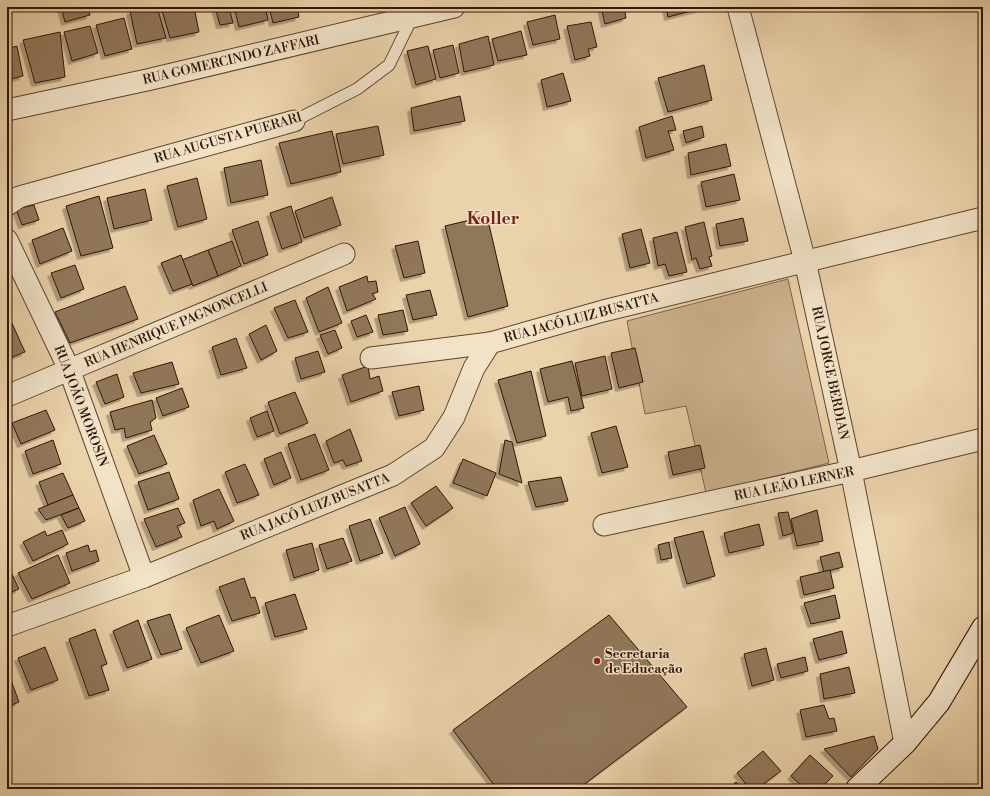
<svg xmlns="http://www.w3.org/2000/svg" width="990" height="796" font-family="'Libre Bodoni',serif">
<defs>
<filter id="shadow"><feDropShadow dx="-3.5" dy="3.5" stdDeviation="0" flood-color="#0004"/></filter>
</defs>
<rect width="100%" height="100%" fill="#ead2aa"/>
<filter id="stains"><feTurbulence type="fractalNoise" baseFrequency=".005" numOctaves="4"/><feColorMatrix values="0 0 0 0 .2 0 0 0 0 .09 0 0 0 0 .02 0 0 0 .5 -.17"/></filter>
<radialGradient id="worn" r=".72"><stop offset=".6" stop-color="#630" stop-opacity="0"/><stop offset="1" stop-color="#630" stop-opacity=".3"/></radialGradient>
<polygon fill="#cbb28e" stroke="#7e6449" points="788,279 829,463 706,493 686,406 645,414 627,321"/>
<g fill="#91775a" stroke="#311504" filter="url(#shadow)">
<polygon points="61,7 88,7 90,15 65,22"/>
<polygon points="147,7 157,7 166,38 137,44 130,11"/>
<polygon points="161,7 194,7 199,32 170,38"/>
<polygon points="215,7 229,7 233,23 220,25"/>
<polygon points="234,7 265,7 268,20 239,27"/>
<polygon points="269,7 297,7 299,17 273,23"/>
<polygon points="601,7 624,7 626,18 605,24"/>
<polygon points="666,7 706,7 668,17"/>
<polygon points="555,15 560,39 533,45 527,22"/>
<polygon points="124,18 132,49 105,56 96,25"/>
<polygon points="591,22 597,47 588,49 590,56 575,60 567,26"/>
<polygon points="90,26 98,53 72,61 64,32"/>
<polygon points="521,31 527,55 498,61 492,39"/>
<polygon points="60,32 65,77 35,83 23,40"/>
<polygon points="488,36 494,65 464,72 459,44"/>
<polygon points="453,45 459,73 440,78 433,50"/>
<polygon points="17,46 23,76 7,80 7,49"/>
<polygon points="428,46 436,79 416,85 407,51"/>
<polygon points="704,65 712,100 668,112 658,78"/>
<polygon points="563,73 571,101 547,107 541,80"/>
<polygon points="460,96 465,121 414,131 411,108"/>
<polygon points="672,116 676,130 668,131 674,150 646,158 639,127"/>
<polygon points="378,126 384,155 343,164 336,134"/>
<polygon points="702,126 704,137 686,143 683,131"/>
<polygon points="332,131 341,172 291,184 279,143"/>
<polygon points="726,144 731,166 691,175 688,153"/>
<polygon points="261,160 268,195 231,203 224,168"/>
<polygon points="734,174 740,200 706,207 701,182"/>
<polygon points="197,178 207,219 178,227 167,186"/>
<polygon points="145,189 152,220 114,229 107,198"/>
<polygon points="99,196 113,248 81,256 66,206"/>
<polygon points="332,197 341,225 304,238 295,211"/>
<polygon points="34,205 39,220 22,225 16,209"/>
<polygon points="291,206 302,242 282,249 270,213"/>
<polygon points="487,216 508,306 468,317 445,226"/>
<polygon points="743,218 748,241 720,246 716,224"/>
<polygon points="258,221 268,255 244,264 232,230"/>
<polygon points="704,222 712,256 709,257 712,266 700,269 696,258 692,260 685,227"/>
<polygon points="63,228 72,251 40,264 32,240"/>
<polygon points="641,229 650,263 630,268 622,234"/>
<polygon points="677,232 687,272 669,276 665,264 658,266 653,238"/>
<polygon points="232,241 241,266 218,276 208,250"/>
<polygon points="418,241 425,273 404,278 395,246"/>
<polygon points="208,250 218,276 193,286 182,260"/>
<polygon points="181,255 192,284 173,291 161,263"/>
<polygon points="75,265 84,289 61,298 51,273"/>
<polygon points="367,276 368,282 376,281 378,292 372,294 376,299 347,311 339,287"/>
<polygon points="125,286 138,319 70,343 55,312"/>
<polygon points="328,287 342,323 319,332 306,298"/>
<polygon points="430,290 437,315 413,320 406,295"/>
<polygon points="295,300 308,332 288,338 274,308"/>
<polygon points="403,310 408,331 383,335 378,315"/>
<polygon points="366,315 373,332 357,337 351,321"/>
<polygon points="11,321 25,352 7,359 7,323"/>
<polygon points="266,325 277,351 261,360 249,334"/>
<polygon points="335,330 342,348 328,354 320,335"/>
<polygon points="236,338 247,368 221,375 212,347"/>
<polygon points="635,348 643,382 619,388 611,353"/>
<polygon points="318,351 325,372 301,379 295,358"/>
<polygon points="605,356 612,389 582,396 575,363"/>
<polygon points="572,361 584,408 571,411 568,397 548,402 540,369"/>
<polygon points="172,362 179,384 141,393 133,373"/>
<polygon points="368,366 370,379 379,376 383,391 351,402 342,375"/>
<polygon points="531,371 546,436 517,443 498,380"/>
<polygon points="117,374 124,397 105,404 96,382"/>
<polygon points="419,386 424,410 399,416 392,392"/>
<polygon points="182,388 189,407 163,416 156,398"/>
<polygon points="295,392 308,423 280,434 268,402"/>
<polygon points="152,400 156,418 150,422 152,430 126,438 124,428 115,430 110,412"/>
<polygon points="46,410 55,430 21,444 12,423"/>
<polygon points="267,411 274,431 257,437 250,418"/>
<polygon points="616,426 628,467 602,473 591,433"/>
<polygon points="350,429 362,461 346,466 343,460 334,463 326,441"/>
<polygon points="315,434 329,470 301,480 288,444"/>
<polygon points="154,435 167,464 139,474 127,446"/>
<polygon points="53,440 61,464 33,474 25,451"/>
<polygon points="505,440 512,442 522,483 499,474"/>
<polygon points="700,445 705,468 673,475 668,452"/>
<polygon points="281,452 291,478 274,485 264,459"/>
<polygon points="463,459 496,473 487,496 453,483"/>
<polygon points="245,464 259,495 237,503 225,472"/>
<polygon points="169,472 179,499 148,510 138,482"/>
<polygon points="63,473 73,495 48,505 39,482"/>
<polygon points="561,477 568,501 536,507 528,482"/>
<polygon points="436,486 453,508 426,526 411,503"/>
<polygon points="219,489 234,521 217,529 214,521 201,526 193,500"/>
<polygon points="73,495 79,508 46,520 38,509"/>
<polygon points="405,507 420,544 395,556 379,518"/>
<polygon points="79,508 85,521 68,528 61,515"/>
<polygon points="178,508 185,523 177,526 182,537 156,547 144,519"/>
<polygon points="817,510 823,541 797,546 791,519"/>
<polygon points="788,512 793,533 783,536 778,513"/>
<polygon points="370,519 383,553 360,561 349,526"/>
<polygon points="759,524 764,545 729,553 724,533"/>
<polygon points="62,530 68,544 33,561 23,542 45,531 47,536"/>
<polygon points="703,531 715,576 687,584 674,538"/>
<polygon points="343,538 352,561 327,569 319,545"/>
<polygon points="669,542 672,558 661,560 658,545"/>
<polygon points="312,543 319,570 294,578 286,550"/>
<polygon points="88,545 90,552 96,550 99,561 72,571 66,553"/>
<polygon points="839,552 843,567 824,572 820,557"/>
<polygon points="58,555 70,583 32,599 18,573"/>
<polygon points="7,564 19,589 7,594"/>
<polygon points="830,570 834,588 804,595 800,577"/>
<polygon points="244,578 251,598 255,597 260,613 232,621 219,587"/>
<polygon points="295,594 307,629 275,637 265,603"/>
<polygon points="835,595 840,618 811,624 804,603"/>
<polygon points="170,614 182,649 161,655 147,621"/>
<polygon points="219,615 234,651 201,663 186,628"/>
<polygon points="609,615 687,707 578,789 497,789 453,730"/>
<polygon points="138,620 152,659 127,668 113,631"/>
<polygon points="95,629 107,664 101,666 109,690 89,696 69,639"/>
<polygon points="842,631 847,653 819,660 813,639"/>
<polygon points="45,647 58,680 31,690 18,658"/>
<polygon points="766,648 774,680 752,686 744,654"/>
<polygon points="805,657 808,671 781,678 777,664"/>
<polygon points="849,667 855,693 824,699 820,674"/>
<polygon points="8,672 19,702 7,707 7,673"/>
<polygon points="824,705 829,719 834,718 837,731 806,737 800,710"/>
<polygon points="874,736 878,749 851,777 824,749"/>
<polygon points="763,751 781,771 757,789 750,789 737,773"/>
<polygon points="810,755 833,776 820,789 805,789 791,776"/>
<polygon points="736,782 743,789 728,789"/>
</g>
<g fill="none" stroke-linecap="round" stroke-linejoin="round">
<g stroke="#5f442e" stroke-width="13">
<polyline id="lane" points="294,121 357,89 389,65 412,18"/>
</g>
<g stroke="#5f442e" stroke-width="23">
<g id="street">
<polyline points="738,7 805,261 851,471 905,743"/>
<polyline points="7,110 147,80 454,7"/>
<polyline points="7,205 19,197 294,121"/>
<polyline points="7,240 69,369 144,577"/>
<polyline points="371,358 490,343"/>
<polyline points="7,396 344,254"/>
<polyline points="604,525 851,471 983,439"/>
<polyline points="7,626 144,577 393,475 434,448 454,417 474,368 490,343 603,311 983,218"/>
</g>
</g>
<g stroke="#311504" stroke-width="24">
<polyline id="secondary" points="857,789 905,743 939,702 983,628"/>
</g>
<use href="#lane" stroke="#f1e2c8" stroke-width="11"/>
<use href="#street" stroke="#f1e2c8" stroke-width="21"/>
<use href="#secondary" stroke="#f1e2c8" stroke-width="22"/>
</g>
<circle fill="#8f2418" stroke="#f1e2c8" stroke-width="1.5" cx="597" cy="661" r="4"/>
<g text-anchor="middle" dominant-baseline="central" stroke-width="3" stroke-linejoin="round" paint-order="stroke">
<g font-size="13" fill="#311504" stroke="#f1e2c8">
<text transform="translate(231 60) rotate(-13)">RUA GOMERCINDO ZAFFARI</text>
<text transform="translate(228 138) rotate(-16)">RUA AUGUSTA PUERARI</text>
<text transform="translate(581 318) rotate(-15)">RUA JACÓ LUIZ BUSATTA</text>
<text transform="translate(176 325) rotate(-23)">RUA HENRIQUE PAGNONCELLI</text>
<text transform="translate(830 373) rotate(78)">RUA JORGE BERDIAN</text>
<text transform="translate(81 406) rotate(69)">RUA JOÃO MOROSIN</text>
<text transform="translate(794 484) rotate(-12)">RUA LEÃO LERNER</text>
<text transform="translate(315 507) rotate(-22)">RUA JACÓ LUIZ BUSATTA</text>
</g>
<g font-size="13" font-weight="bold" fill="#311504" stroke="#f1e2c8" text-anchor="start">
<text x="605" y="654">Secretaria<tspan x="605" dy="15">de Educação</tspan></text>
</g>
<g font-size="17" font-weight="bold" fill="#7a1f14" stroke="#f1e2c8">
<text x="493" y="219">Koller</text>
</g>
</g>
<rect width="990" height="796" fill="none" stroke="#ead2aa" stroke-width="24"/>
<rect x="8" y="8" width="974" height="780" fill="none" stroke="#311504" stroke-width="2"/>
<rect x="12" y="12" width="966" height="772" fill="none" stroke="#311504"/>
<rect width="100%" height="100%" filter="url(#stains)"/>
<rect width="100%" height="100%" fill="url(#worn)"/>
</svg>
